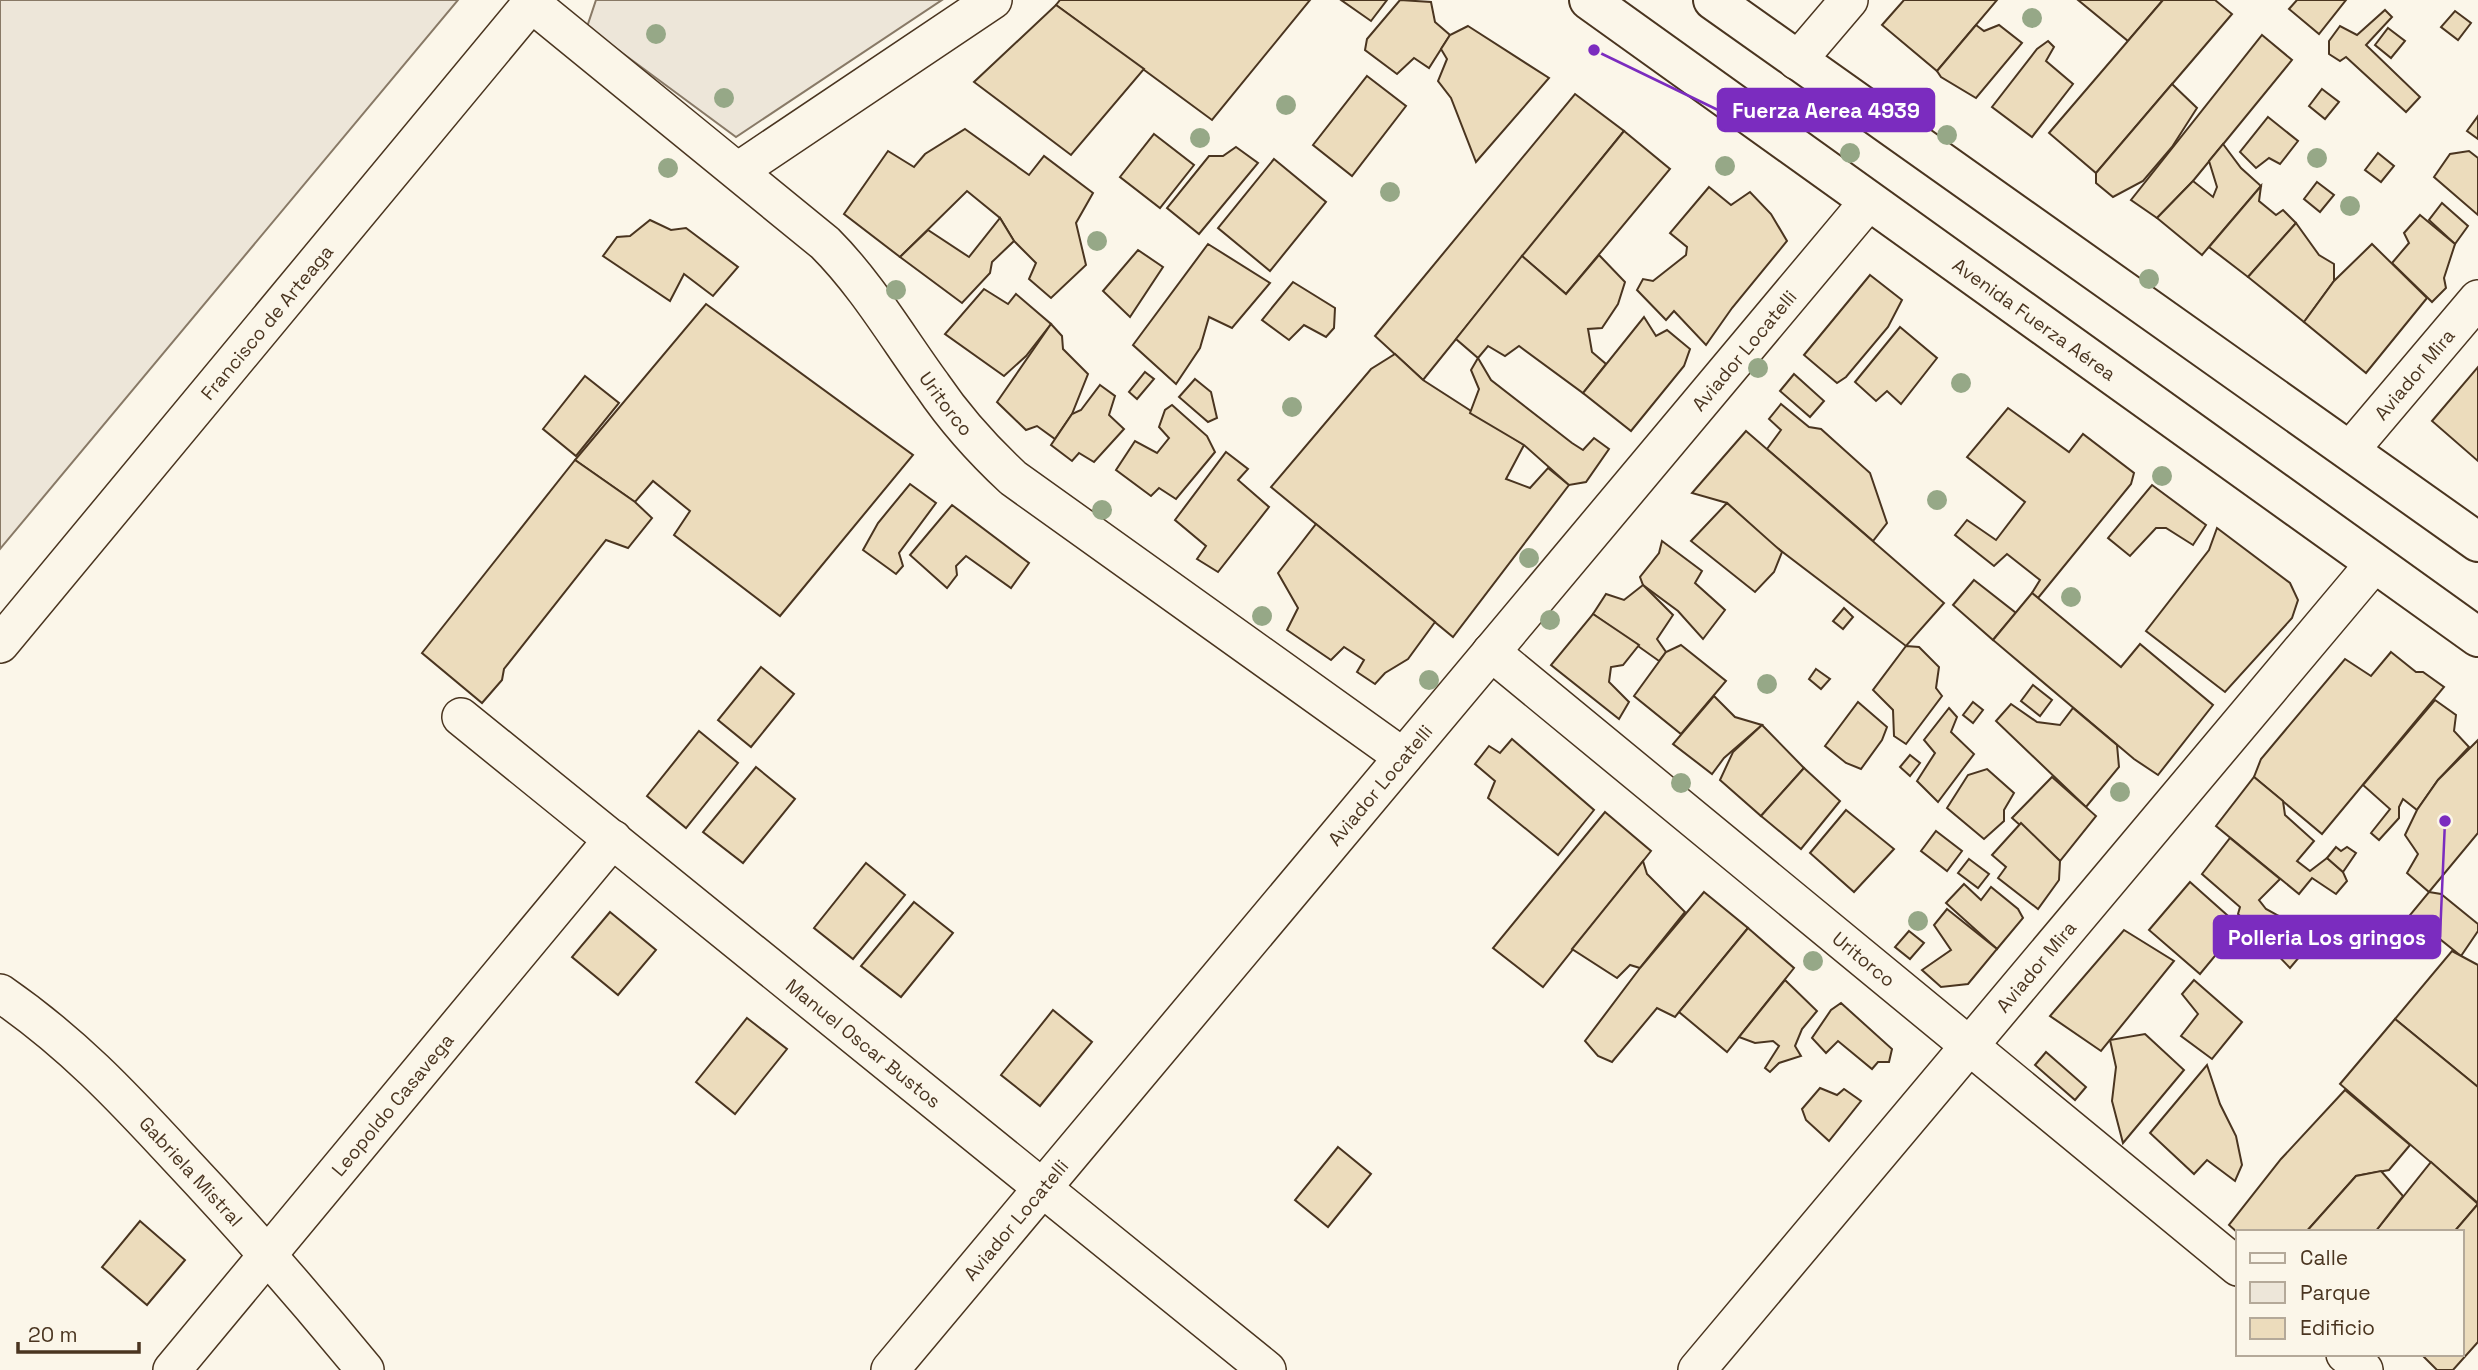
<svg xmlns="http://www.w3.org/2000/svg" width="2478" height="1370" viewBox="0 0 2478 1370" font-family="'Space Grotesk',sans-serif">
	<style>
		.green { fill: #ede6d9; stroke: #887966; stroke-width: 2 }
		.building { fill: #ecdcbc; stroke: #4a3520; stroke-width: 2 }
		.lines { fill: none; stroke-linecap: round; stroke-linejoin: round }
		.street-casing { stroke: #4a3520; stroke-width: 40 }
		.primary-casing { stroke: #4a3520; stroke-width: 42 }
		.street { stroke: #fbf6e9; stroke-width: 37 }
		.primary { stroke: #fbf6e9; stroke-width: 38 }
		.tree { fill: #96a887 }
		.labels { text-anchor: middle; stroke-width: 5; stroke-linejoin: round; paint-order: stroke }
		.street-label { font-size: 19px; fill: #4a3520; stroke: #fbf6e9 }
		.leader { fill: none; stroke: #7b2cbf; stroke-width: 2.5 }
		.callout-dot { fill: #7b2cbf; stroke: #fbf6e9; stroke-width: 2.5 }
		.callout { fill: #7b2cbf; stroke: #7b2cbf; stroke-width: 2.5 }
		.callout-label { font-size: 21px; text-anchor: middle; font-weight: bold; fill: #fff }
	</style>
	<rect width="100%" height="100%" fill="#fbf6e9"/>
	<g class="green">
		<path d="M0,0H458L0,549Z"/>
		<path d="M596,0H942L736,137L587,27Z"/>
	</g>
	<g class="building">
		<path d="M1060,0H1310L1212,120L1056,5Z"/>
		<path d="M1341,0H1387L1371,21Z"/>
		<path d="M1400,0L1431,2L1435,22L1450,35L1429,68L1414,58L1397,74L1365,50L1367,39Z"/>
		<path d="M1904,0H1997L1937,71L1882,25Z"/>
		<path d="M2078,0H2163L2128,41Z"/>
		<path d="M2163,0H2215L2232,14L2096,173L2049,133Z"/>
		<path d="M2297,0H2346L2319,34L2289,9Z"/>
		<path d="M1056,5L1144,69L1071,155L974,82Z"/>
		<path d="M2385,10L2392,17L2366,45L2420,97L2406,112L2346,57L2340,61L2329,54V41L2340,26L2357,35Z"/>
		<path d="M2455,11L2471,23L2458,40L2441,27Z"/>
		<path d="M1976,25L1984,31L1999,25L2022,43L1976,98L1941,77L1937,71Z"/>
		<path d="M1468,26L1549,78L1476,162L1451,98L1438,81L1447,59L1441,49L1450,35Z"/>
		<path d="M2388,28L2405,41L2391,58L2375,45Z"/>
		<path d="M2262,35L2292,60L2193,181L2157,218L2131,200Z"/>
		<path d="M2048,41L2054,47L2046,61L2073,84L2032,137L1992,107L2037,49Z"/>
		<path d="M1367,76L1406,106L1352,176L1313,145Z"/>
		<path d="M2172,84L2197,108L2172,147L2143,181L2113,197L2096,183V173Z"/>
		<path d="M2322,89L2339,102L2325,119L2309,106Z"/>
		<path d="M1575,94L1624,131L1423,380L1375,336Z"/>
		<path d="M2478,116V139L2467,131Z"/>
		<path d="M2268,117L2298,141L2280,164L2269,158L2256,168L2240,152Z"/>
		<path d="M965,129L1029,175L1044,156L1093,193L1076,223L1086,265L1051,298L1029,279L1036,263L1014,241L1000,218L967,191L900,257L844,214L888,151L914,167L925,154Z"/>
		<path d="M1624,131L1670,169L1566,294L1522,256Z"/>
		<path d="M1154,134L1194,165L1160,208L1120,177Z"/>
		<path d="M2223,144L2241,168L2261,186L2202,255L2157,218L2193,181L2213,197L2217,187L2209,161Z"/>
		<path d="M1236,147L1258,163L1199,234L1167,208L1209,156H1223Z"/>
		<path d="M2469,151L2478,158V215L2434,177L2450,154Z"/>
		<path d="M2378,153L2394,166L2381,182L2365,170Z"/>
		<path d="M1274,159L1326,202L1270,271L1218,228Z"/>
		<path d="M2317,182L2334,195L2320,212L2304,199Z"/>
		<path d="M2261,186L2259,201L2276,215L2283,210L2296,223L2248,277L2209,247Z"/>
		<path d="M1709,187L1731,205L1750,192L1771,214L1787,241L1732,308L1706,345L1674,311L1666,320L1637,290L1643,279L1653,281L1686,255L1687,247L1670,233Z"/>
		<path d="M2442,203L2468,226L2455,244L2429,220Z"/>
		<path d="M2420,215L2455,244L2444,278L2446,288L2432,302L2392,263L2409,243L2404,233Z"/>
		<path d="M1000,218L1014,241L992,262L990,273L962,303L900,257L928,230L969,257Z"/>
		<path d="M650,220L671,230L686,228L738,267L713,296L684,274L670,301L603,256L617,237L630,236Z"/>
		<path d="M2296,223L2319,255L2334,264V281L2304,322L2248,277Z"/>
		<path d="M1208,244L1270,283L1232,328L1209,317L1200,348L1176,384L1133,345Z"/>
		<path d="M2372,244L2427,298L2366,373L2304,322L2334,281Z"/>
		<path d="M1138,250L1163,267L1130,317L1103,291Z"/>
		<path d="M1599,255L1625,282L1618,304L1602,328L1588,329L1592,352L1606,364L1583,393L1519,346L1505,356L1488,346L1478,358L1456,339L1522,256L1566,294Z"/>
		<path d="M1870,275L1902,300L1888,327L1846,377L1837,383L1804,355Z"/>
		<path d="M1293,282L1335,308L1334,328L1326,337L1304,325L1289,340L1262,320Z"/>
		<path d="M984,289L1008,304L1016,294L1051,324L1026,356L1004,376L945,334Z"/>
		<path d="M706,304L913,455L780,616L674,535L690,511L653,481L635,502L575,460Z"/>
		<path d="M1644,317L1656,336L1667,330L1690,349L1684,366L1631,431L1583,393Z"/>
		<path d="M1051,324L1062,336L1063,349L1088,374L1072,414L1055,439L1037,426L1026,430L997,402Z"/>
		<path d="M1900,327L1937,358L1901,404L1887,391L1876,401L1855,382Z"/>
		<path d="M1395,354L1423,380L1524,445L1506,479L1530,488L1548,468L1569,485L1453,637L1271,487L1371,369Z"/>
		<path d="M1478,358L1491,380L1572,443L1583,450L1594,438L1609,449L1586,482L1569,485L1524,445L1470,413L1479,389L1471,370Z"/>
		<path d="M2478,367V461L2432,421Z"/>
		<path d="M1145,372L1154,379L1137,399L1129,392Z"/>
		<path d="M1794,374L1824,401L1810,417L1780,391Z"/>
		<path d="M585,376L619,403L576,456L543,429Z"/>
		<path d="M1195,379L1211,392L1217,418L1208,422L1179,397Z"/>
		<path d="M1100,385L1115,396L1109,415L1124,429L1094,462L1079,453L1072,461L1051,445L1072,414L1081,410Z"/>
		<path d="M1781,404L1809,427L1821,429L1870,473L1887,523L1873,541L1767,449L1781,430L1769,419Z"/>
		<path d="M1172,405L1207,436L1215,452L1176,499L1159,488L1151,496L1116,470L1135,441L1157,453L1169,438L1159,427L1165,410Z"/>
		<path d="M2008,408L2069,452L2083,434L2134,473L2131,484L2038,598L2032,593L2040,580L2007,554L1994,566L1955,535L1967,520L1996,540L2025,502L1967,457Z"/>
		<path d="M1746,431L1944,603L1906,646L1768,541L1727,503L1692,493Z"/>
		<path d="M1226,452L1248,469L1238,480L1269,507L1218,572L1197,559L1206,546L1175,520Z"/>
		<path d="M575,460L635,502L652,518L628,548L606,540L504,669L502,680L482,703L422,653Z"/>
		<path d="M910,484L936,503L899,553L903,566L896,574L863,550L878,523Z"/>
		<path d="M2152,485L2206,525L2193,545L2166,528H2156L2130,556L2108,538Z"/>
		<path d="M1727,503L1782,552L1774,572L1755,592L1691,541Z"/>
		<path d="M952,505L1029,563L1011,588L966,556L956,566L957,575L947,588L910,555Z"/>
		<path d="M1316,524L1435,622L1408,659L1385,673L1375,684L1357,672L1364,660L1344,647L1331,660L1287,630L1298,608L1278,573Z"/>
		<path d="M2217,528L2290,583L2298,600L2292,618L2225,692L2146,631L2209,550Z"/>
		<path d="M1662,541L1702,571L1695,583L1725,610L1703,639L1678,611L1643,585L1640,577L1659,553Z"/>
		<path d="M1974,580L2016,613L1993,640L1953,605Z"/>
		<path d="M1643,585L1673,615L1657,639L1666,652L1659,661L1593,614L1606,594L1624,600Z"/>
		<path d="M2032,593L2121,667L2140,644L2213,705L2158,775L2134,759L1993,640Z"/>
		<path d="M1844,608L1853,617L1843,629L1833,621Z"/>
		<path d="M1593,614L1639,645L1623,665L1611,667L1609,682L1629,702L1619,719L1551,665Z"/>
		<path d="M1681,645L1726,681L1681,734L1634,696L1666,652Z"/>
		<path d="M1906,646L1919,647L1939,667L1936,688L1942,696L1906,744L1894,736L1893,710L1873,690Z"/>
		<path d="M2391,652L2416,672H2423L2444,687L2322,834L2254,777L2261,759L2345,659L2371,676Z"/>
		<path d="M761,667L794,694L751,747L718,720Z"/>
		<path d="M1816,669L1830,679L1821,689L1809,679Z"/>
		<path d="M2033,685L2052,700L2040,716L2021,701Z"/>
		<path d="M1714,696L1735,717L1762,725L1724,758L1712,774L1673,744Z"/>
		<path d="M2435,700L2456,715L2454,731L2469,747L2438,780L2417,810L2403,799L2399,807V818L2379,840L2371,833L2390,809L2363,785Z"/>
		<path d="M1858,702L1887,727L1882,740L1861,769L1846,763L1825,746Z"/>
		<path d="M1973,702L1983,710L1973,723L1963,715Z"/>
		<path d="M2011,704L2037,722L2060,725L2073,708L2117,745L2119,767L2086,807L1996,721Z"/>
		<path d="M1949,708L1957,717L1951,732L1974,754L1938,802L1917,781L1935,753L1924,740Z"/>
		<path d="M1762,725L1804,768L1761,816L1720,780L1733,752Z"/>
		<path d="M699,731L738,763L686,828L647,796Z"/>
		<path d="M1512,739L1594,810L1558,855L1488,798L1495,781L1475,764L1489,746L1500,753Z"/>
		<path d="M2478,740V833L2429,892L2407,873L2418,854L2405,835L2417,810L2438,780Z"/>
		<path d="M1910,755L1920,763L1910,776L1900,767Z"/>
		<path d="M756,767L795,799L743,863L703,832Z"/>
		<path d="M1804,768L1840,801L1801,849L1761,816Z"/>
		<path d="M1987,769L2014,793L2004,810V821L1984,839L1947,808L1968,775Z"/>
		<path d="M2052,777L2096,816L2060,861L2012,818Z"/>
		<path d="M2254,777L2283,801L2285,815L2314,841L2297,861L2310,871L2327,858L2343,872L2347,881L2336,894L2312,878L2299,894L2216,826Z"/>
		<path d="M1846,810L1894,849L1854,892L1810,853Z"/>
		<path d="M1605,812L1651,851L1543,987L1493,948Z"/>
		<path d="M2021,823L2060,861L2059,880L2038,909L1998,878L2006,867L1992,855Z"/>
		<path d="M1936,831L1962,851L1947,871L1921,851Z"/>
		<path d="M2230,838L2280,879L2259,900L2266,909L2279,916L2311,943L2290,968L2238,914L2240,907L2202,874Z"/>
		<path d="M2336,847L2341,851L2347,847L2356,853L2343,872L2327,858Z"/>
		<path d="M1969,859L1989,874L1978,888L1958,873Z"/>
		<path d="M1643,861L1647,874L1685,912L1640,968L1630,965L1617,978L1572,949Z"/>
		<path d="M866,863L905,895L853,959L814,928Z"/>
		<path d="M2190,882L2236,923L2224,945L2200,974L2149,930Z"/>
		<path d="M1964,884L1981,900L1991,887L2018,909L2023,918L1997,949L1946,903Z"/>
		<path d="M1704,892L1748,928L1675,1017L1657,1008L1612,1062L1598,1056L1585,1041L1640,968Z"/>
		<path d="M2429,892L2441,894L2478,924V931L2461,956L2410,915Z"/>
		<path d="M914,902L953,933L901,997L861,966Z"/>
		<path d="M1947,909L1997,949L1968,984L1941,987L1922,970L1951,950L1934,925Z"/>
		<path d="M610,912L656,950L618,995L572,957Z"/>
		<path d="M1748,928L1794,968L1727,1052L1679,1012Z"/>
		<path d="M2124,930L2174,961L2101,1051L2050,1016Z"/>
		<path d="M1909,931L1924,943L1910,959L1895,947Z"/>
		<path d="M2452,951L2478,965V1087L2395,1019Z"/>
		<path d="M1785,980L1817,1011L1802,1029L1795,1046L1801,1056L1779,1063L1770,1072L1765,1068L1779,1046L1773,1041L1755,1043L1739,1037Z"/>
		<path d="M2194,980L2242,1022L2212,1059L2181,1036L2198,1014L2182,994Z"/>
		<path d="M1841,1003L1892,1049L1889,1062H1878L1872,1069L1838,1041L1826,1053L1812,1038L1831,1010Z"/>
		<path d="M1053,1010L1092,1042L1040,1106L1001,1075Z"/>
		<path d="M747,1018L787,1049L735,1114L696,1082Z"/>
		<path d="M2395,1019L2478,1087V1203L2340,1084Z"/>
		<path d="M2145,1034L2184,1070L2123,1143L2112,1101L2116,1067L2110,1040Z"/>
		<path d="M2046,1052L2086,1087L2075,1100L2035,1065Z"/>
		<path d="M2207,1065L2220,1104L2236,1136L2242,1165L2235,1181L2207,1160L2194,1174L2150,1133Z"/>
		<path d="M1820,1088L1837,1095L1844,1089L1861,1101L1829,1141L1806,1120L1802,1109Z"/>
		<path d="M2345,1090L2410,1145L2389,1170L2356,1176L2306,1232L2238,1233L2229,1225L2281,1159Z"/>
		<path d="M1338,1147L1371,1174L1328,1227L1295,1200Z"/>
		<path d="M2431,1162L2478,1204L2454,1232H2375Z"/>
		<path d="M2381,1171L2403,1196L2375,1232H2306L2356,1176Z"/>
		<path d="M2478,1204V1342L2453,1370H2437L2421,1354H2462V1232H2454Z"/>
		<path d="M140,1221L185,1260L147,1305L102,1267Z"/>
	</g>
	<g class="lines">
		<defs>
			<g id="street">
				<path id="s1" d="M531,3L825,243C867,285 897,337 932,385C955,419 983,450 1013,478L1403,757"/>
				<path d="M1797,61L1849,0"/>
				<path d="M738,171L993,0"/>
				<path id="s2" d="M2351,449L2478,299"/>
				<path id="s3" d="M0,644L534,0"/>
				<path id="s4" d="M1491,652L2238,1267"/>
				<path id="s5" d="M461,717L1267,1370"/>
				<path id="s6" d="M0,993C71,1042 121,1095 179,1158C244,1227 305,1297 365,1370"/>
				<path d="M2345,1354L2364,1370"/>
				<path id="s7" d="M172,1370L613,839"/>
				<path id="s8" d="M890,1370L1869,201"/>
				<path id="s9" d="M1697,1370L2374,564"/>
			</g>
			<g id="primary">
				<path id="s10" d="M1589,0L2478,637"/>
				<path d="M1713,0L2478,542"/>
			</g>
		</defs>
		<use href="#street" class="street-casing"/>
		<use href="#primary" class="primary-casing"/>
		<use href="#street" class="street"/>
		<use href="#primary" class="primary"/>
	</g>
	<g class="tree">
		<circle cx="2032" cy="18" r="10"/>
		<circle cx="656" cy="34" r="10"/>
		<circle cx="724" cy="98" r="10"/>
		<circle cx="1286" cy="105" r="10"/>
		<circle cx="1947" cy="135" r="10"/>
		<circle cx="1200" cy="138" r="10"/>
		<circle cx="1850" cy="153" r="10"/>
		<circle cx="2317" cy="158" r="10"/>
		<circle cx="1725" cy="166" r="10"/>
		<circle cx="668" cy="168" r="10"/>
		<circle cx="1390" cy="192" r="10"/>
		<circle cx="2350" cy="206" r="10"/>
		<circle cx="1097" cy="241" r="10"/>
		<circle cx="2149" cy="279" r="10"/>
		<circle cx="896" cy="290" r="10"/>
		<circle cx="1758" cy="368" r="10"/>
		<circle cx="1961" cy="383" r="10"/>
		<circle cx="1292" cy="407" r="10"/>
		<circle cx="2162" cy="476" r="10"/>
		<circle cx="1937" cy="500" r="10"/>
		<circle cx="1102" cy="510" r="10"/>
		<circle cx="1529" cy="558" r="10"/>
		<circle cx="2071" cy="597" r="10"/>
		<circle cx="1262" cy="616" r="10"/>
		<circle cx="1550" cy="620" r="10"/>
		<circle cx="1429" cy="680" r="10"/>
		<circle cx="1767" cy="684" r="10"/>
		<circle cx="1681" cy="783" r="10"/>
		<circle cx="2120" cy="792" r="10"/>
		<circle cx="1918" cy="921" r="10"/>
		<circle cx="1813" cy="961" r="10"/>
	</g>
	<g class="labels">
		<g class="street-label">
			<text dy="7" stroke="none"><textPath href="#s10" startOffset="548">Avenida Fuerza Aérea</textPath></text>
			<text dy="7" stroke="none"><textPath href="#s3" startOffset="418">Francisco de Arteaga</textPath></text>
			<text dy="7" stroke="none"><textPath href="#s8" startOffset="1330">Aviador Locatelli</textPath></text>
			<text dy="7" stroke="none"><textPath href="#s2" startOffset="98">Aviador Mira</textPath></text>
			<text dy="7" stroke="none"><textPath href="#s1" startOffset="581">Uritorco</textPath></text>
			<text dy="7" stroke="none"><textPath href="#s8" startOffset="763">Aviador Locatelli</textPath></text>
			<text dy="7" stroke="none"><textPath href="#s4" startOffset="483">Uritorco</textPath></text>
			<text dy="7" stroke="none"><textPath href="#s9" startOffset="527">Aviador Mira</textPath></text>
			<text dy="7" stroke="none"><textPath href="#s5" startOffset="518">Manuel Oscar Bustos</textPath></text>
			<text dy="7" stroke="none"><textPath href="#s7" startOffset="345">Leopoldo Casavega</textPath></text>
			<text dy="7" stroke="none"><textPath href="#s6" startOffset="262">Gabriela Mistral</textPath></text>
			<text dy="7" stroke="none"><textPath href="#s8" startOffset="196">Aviador Locatelli</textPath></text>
		</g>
	</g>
	<path class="leader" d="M1594 50L1718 110M2445 821L2440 937"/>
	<g class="callout-dot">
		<circle cx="1594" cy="50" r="7"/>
		<circle cx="2445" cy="821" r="7"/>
	</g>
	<g class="callout">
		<rect x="1718" y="89" width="216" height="42" rx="7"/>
		<rect x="2214" y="916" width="226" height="42" rx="7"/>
	</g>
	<g class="callout-label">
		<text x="1826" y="118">Fuerza Aerea 4939</text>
		<text x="2327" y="945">Polleria Los gringos</text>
	</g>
	<rect x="2236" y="1230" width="228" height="126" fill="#fbf6e9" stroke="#b4a999" stroke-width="2"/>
	<rect x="2250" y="1253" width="35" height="10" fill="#fbf6e9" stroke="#b4a999" stroke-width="2"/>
	<text x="2300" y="1265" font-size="21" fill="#4a3520">Calle</text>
	<rect x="2250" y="1282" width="35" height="21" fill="#ede6d9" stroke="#b4a999" stroke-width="2"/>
	<text x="2300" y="1300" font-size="21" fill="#4a3520">Parque</text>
	<rect x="2250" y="1318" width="35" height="21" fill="#ecdcbc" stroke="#b4a999" stroke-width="2"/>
	<text x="2300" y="1335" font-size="21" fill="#4a3520">Edificio</text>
	<path d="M18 1342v10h121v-10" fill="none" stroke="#4a3520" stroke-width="3.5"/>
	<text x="28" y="1342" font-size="21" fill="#4a3520" stroke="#fbf6e9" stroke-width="5" paint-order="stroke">20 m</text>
</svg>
